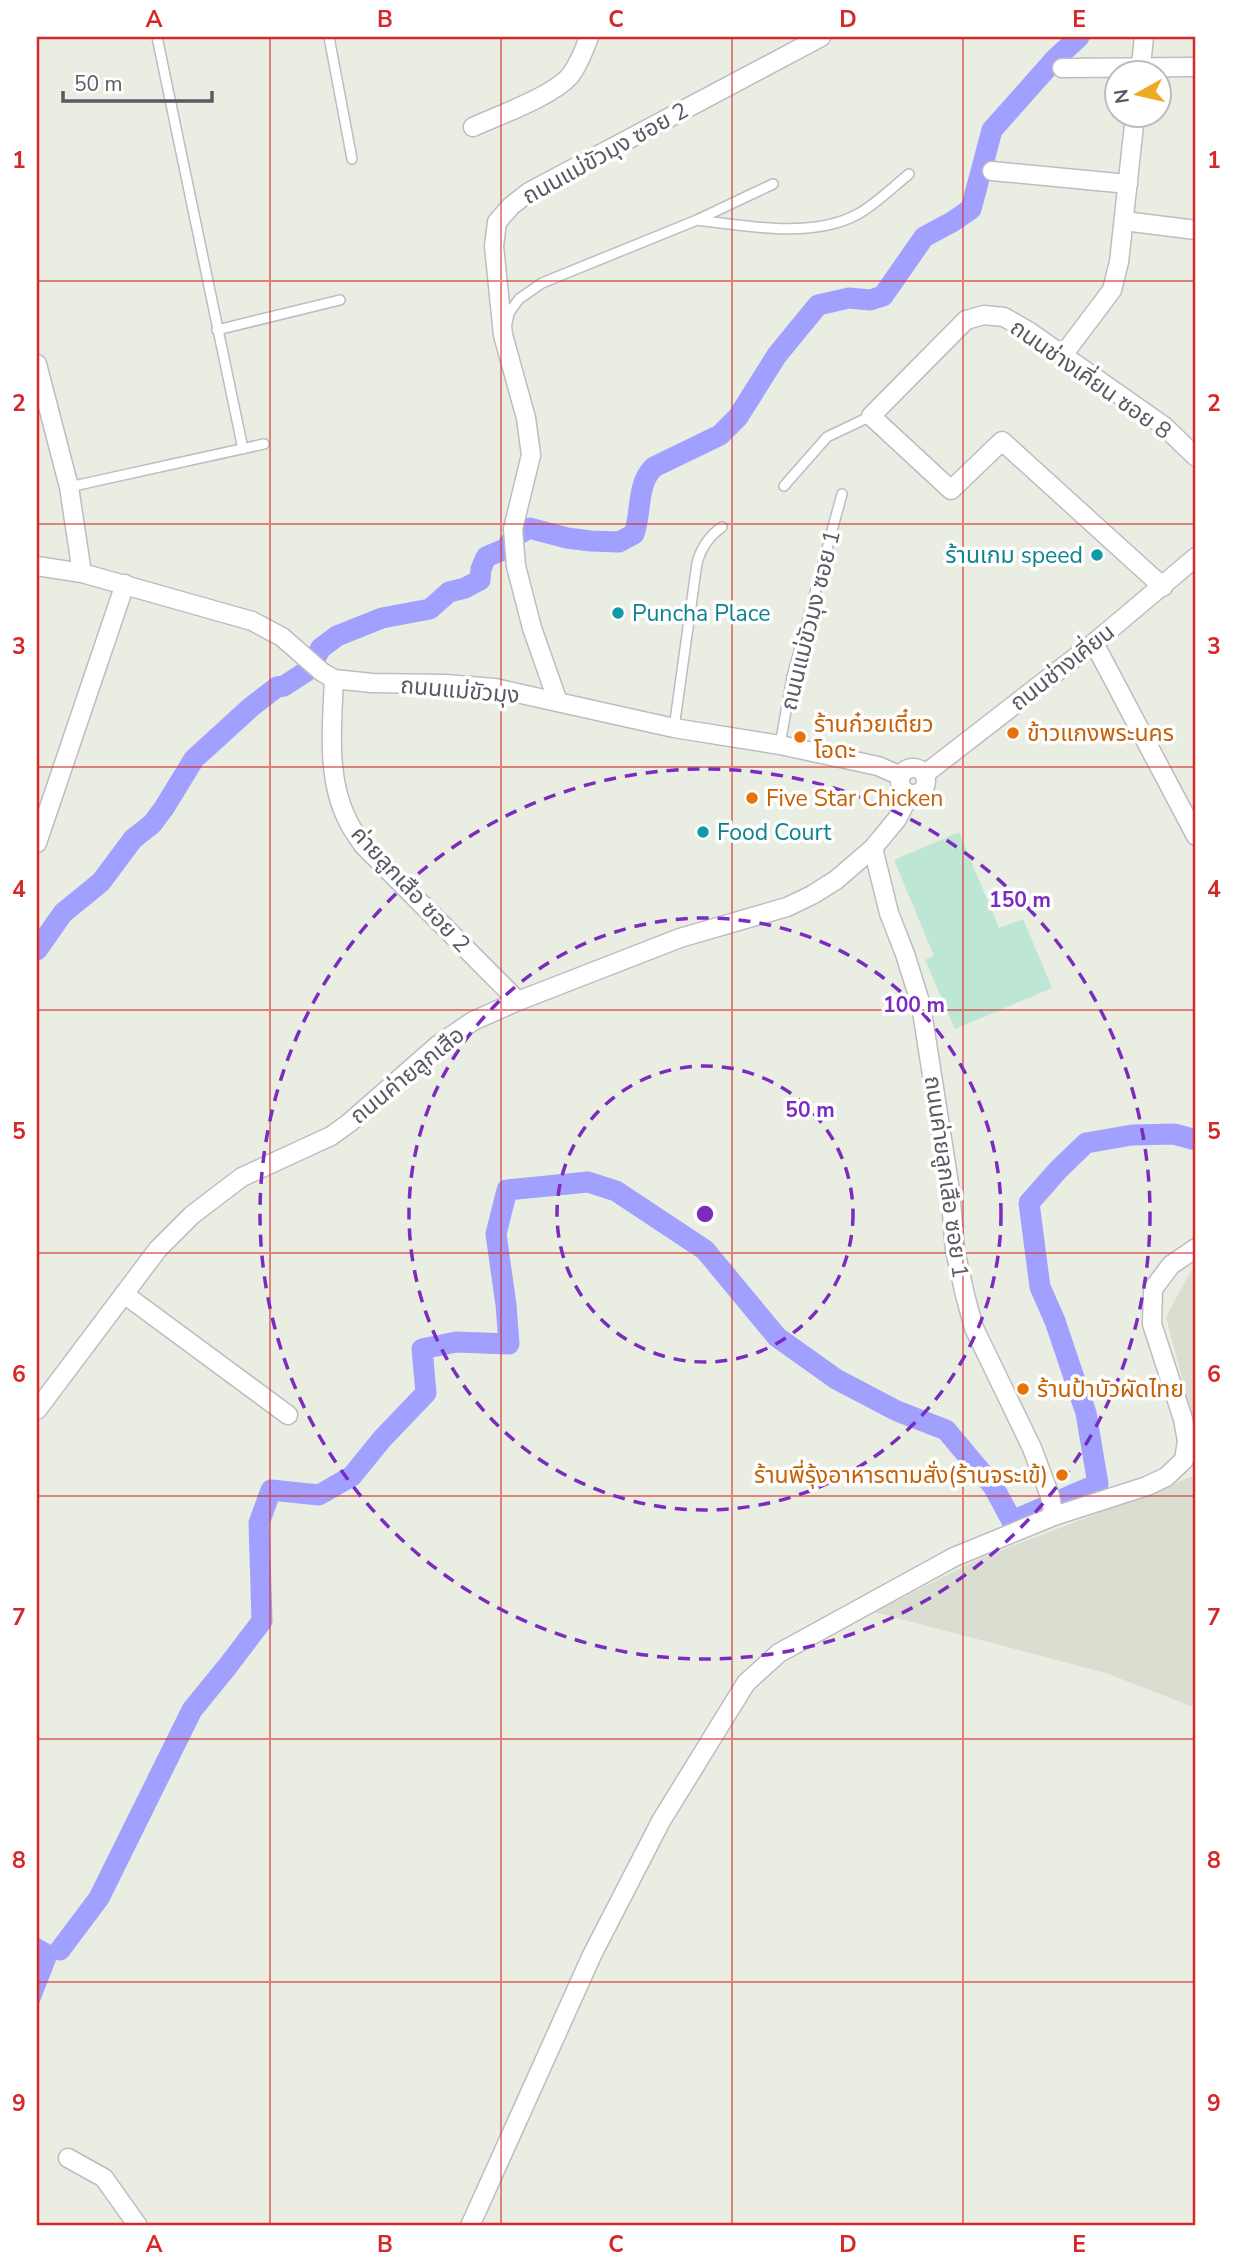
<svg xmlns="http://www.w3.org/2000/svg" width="1233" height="2263" viewBox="0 0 1233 2263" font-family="'Nunito Sans','Noto Sans Thai',sans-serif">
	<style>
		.education { fill: #d9ded0 }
		.green { fill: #bde6d5 }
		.water { fill: #a1a0ff }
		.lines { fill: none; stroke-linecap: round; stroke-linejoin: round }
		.canal { stroke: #a1a0ff; stroke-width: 21 }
		.lane-casing { stroke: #bdbcc4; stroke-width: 12 }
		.street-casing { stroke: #bdbcc4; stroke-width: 21 }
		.lane { stroke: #fff; stroke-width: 9 }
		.street { stroke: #fff; stroke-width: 18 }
		.grid { fill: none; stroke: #d62828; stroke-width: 2; stroke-opacity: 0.55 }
		.ring { fill: none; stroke: #7b2cbf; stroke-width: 3.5; stroke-dasharray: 12 9 }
		.culture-dot { fill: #0f9aa8; stroke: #fff; stroke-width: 2.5 }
		.food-dot { fill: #e8710a; stroke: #fff; stroke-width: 2.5 }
		.labels { text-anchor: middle; stroke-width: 7; stroke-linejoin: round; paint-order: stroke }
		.street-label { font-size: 23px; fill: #5b5a63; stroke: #fff }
		.culture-label { font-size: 23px; fill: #0d838f; stroke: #fff; text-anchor: start }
		.food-label { font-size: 23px; fill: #c56008; stroke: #fff; text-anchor: start }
		.centre { fill: #7b2cbf; stroke: #fff; stroke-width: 3.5 }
		.ring-label { font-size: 21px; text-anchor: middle; font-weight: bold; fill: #7b2cbf; stroke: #fff; stroke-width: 7; stroke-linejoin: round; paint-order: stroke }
		.neatline { fill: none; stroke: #d62828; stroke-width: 2.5 }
		.grid-label { font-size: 23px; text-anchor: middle; font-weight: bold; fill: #d62828 }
	</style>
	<rect width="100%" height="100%" fill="#e9ede2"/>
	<g class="education">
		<path d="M1194,1265H1196V1467L1190,1409L1166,1317Z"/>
		<path d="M1196,1475V1708L1106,1673L874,1612L977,1560Z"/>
	</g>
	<path class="green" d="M959,832L999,928L1023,919L1052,988L955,1029L925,960L934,956L894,860Z"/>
	<path class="water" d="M37,1937L60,1950L37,2009Z"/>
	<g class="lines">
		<g class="canal">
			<path d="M315,658L321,648L337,636L382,618L430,609L449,592L465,588L480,580L481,569L486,557L505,549L514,537L529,528L567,538L591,541L619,542L634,534C642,512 636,484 654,467L720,435L738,417L777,355L818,305L849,298L870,300L883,296L924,237L952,222L971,209L992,130L1055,59L1079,37"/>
			<path d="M37,950L63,913L101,882L133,839L152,824L164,808L194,759L251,707L277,687L284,686L307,671"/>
			<path d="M60,1950L99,1898L192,1710L227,1667L262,1621L259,1523L271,1490L319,1495L352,1476L382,1439L426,1393L422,1349L456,1342L509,1344L506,1305L496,1234L507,1190L588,1182L616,1191L705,1250L777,1337L836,1379L897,1411L946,1430L993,1486L1012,1521L1098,1484L1086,1413L1055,1321L1040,1287L1029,1203L1058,1170L1086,1143L1132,1135L1174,1134L1196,1140"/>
		</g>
		<defs>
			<g id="lane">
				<path d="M157,37L243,449"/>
				<path d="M329,37L352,159"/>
				<path d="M697,220C746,226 813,239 858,214C876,204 893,187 909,174"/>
				<path d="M507,323L509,313L519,299L542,283L697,220L773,184"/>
				<path d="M217,330L340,300"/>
				<path d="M784,486L827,437L871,416"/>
				<path d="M69,487L264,444"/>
				<path d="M674,728L697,563C701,548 709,536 722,527"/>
				<path d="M780,745L792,677L842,494"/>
			</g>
			<g id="street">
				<path d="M1062,68L1196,67"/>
				<path d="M1140,74L1144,37"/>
				<path d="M473,127C499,115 551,97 570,76C579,64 584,51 589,37"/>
				<path d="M992,171L1128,184"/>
				<path d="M1124,221L1196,230"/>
				<path d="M1063,355L1112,290L1119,262L1135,116"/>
				<path d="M37,364L69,487L82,573"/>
				<path d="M37,566L82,573L252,621L282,637L322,672L334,679L372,683L445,684L495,688L674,728L780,745L878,766L901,776"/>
				<path d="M1163,587L1002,441L951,490L871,416L966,320L984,315L1004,317L1030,332L1164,426L1196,457"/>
				<path d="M1094,643L1196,836"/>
				<path d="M334,679C332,725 326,779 348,821C352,830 358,837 363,845L518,1001"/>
				<path d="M558,702L532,628L516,566L513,529L531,455L526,418L503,335L494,246L497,222L511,206L529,192L821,37"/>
				<circle cx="913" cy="781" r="13"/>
				<path d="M925,774L1094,643L1196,557"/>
				<path d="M37,843L125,584"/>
				<path d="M873,848L889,913L905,954L921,1005L950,1190L955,1250L965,1295L974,1328L1032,1448L1050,1496L1054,1516"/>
				<path d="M124,1294L288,1415"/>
				<path d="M37,1410L158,1249L192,1215L242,1177L331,1136L349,1123L438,1045L473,1021L518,1001L680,938L787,907L812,895L836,880L873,848L897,819L910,794"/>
				<path d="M68,2158L104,2178L138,2226"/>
				<path d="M470,2226L592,1955L661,1821L746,1683L779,1653L954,1557L1054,1516L1147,1486L1166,1477L1184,1460L1187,1441L1183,1419L1152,1324L1153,1289L1171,1265L1196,1248"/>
			</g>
		</defs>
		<use href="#lane" class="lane-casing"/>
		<use href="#street" class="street-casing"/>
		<use href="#lane" class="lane"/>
		<use href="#street" class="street"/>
	</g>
	<path class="grid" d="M270,37V2226M501,37V2226M732,37V2226M963,37V2226M37,281H1196M37,524H1196M37,767H1196M37,1010H1196M37,1253H1196M37,1496H1196M37,1739H1196M37,1982H1196"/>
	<g class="ring">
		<circle cx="705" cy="1214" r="148"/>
		<circle cx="705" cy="1214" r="296"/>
		<circle cx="705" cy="1214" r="445"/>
	</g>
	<g class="culture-dot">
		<circle cx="1097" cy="555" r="7"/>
		<circle cx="618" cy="613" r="7"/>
		<circle cx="703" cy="832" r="7"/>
	</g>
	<g class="food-dot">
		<circle cx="1013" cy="733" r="7"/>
		<circle cx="800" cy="737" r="7"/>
		<circle cx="752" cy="798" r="7"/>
		<circle cx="1023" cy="1389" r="7"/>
		<circle cx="1062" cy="1475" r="7"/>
	</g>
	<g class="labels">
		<g class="street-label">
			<text transform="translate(605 153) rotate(-29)" y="8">ถนนแม่ขัวมุง ซอย 2</text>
			<text transform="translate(1091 379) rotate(35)" y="8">ถนนช่างเคี่ยน ซอย 8</text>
			<text transform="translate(810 620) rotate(-76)" y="8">ถนนแม่ขัวมุง ซอย 1</text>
			<text transform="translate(1062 667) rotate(-38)" y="8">ถนนช่างเคี่ยน</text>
			<text transform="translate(460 690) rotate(5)" y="8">ถนนแม่ขัวมุง</text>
			<text transform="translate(411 889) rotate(47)" y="8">ค่ายลูกเสือ ซอย 2</text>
			<text transform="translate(407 1075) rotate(-39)" y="8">ถนนค่ายลูกเสือ</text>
			<text transform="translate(947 1177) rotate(82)" y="8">ถนนค่ายลูกเสือ ซอย 1</text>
		</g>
		<g class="culture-label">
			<text x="1083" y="563" text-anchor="end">ร้านเกม speed</text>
			<text x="632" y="621">Puncha Place</text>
			<text x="717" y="840">Food Court</text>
		</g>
		<g class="food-label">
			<text x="814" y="732">ร้านก๋วยเตี๋ยว<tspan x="814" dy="26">โอดะ</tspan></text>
			<text x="1027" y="741">ข้าวแกงพระนคร</text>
			<text x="766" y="806">Five Star Chicken</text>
			<text x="1037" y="1397">ร้านป้าบัวผัดไทย</text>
			<text x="1048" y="1483" text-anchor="end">ร้านพี่รุ้งอาหารตามสั่ง(ร้านจระเข้)</text>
		</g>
	</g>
	<circle cx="705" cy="1214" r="10" class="centre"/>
	<g class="ring-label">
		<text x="1020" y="907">150 m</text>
		<text x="914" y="1012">100 m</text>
		<text x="810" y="1117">50 m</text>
	</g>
	<rect width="1233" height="2263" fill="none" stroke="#ffffff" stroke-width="77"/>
	<g transform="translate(1138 94) rotate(262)"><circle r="33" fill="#ffffff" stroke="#bdbdc1" stroke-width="2"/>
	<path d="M0-5L12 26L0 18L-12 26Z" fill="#eea927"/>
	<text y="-10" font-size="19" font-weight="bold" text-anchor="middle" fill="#5b5a63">N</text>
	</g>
	<path d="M63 91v10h149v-10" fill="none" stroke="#5b5a63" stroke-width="3.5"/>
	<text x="74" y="91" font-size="21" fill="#5b5a63" stroke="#ffffff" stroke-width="5" paint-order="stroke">50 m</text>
	<rect x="38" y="38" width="1156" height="2186" class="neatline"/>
	<g class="grid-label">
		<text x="154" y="27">A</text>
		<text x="385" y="27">B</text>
		<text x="616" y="27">C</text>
		<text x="848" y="27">D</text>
		<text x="1079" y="27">E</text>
		<text x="19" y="168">1</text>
		<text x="1214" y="168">1</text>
		<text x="19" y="411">2</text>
		<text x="1214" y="411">2</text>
		<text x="19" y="654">3</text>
		<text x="1214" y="654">3</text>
		<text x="19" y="897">4</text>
		<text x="1214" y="897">4</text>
		<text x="19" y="1139">5</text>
		<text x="1214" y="1139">5</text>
		<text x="19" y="1382">6</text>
		<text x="1214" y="1382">6</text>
		<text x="19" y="1625">7</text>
		<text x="1214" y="1625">7</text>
		<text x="19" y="1868">8</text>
		<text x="1214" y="1868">8</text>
		<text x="19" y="2111">9</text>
		<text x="1214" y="2111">9</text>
		<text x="154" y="2252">A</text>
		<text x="385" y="2252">B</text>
		<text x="616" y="2252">C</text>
		<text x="848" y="2252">D</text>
		<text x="1079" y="2252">E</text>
	</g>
</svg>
